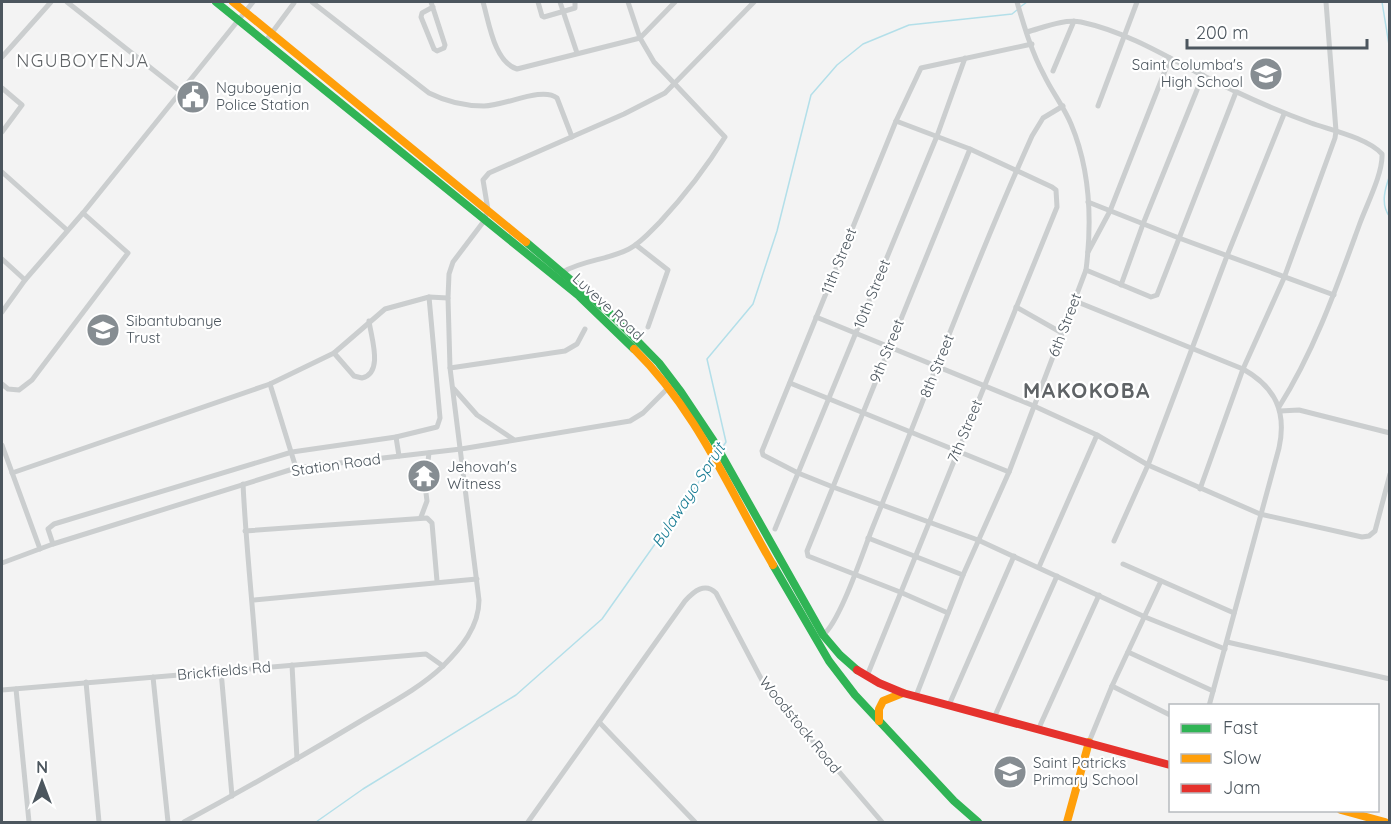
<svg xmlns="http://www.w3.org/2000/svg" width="1391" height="824" viewBox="0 0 1391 824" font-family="Quicksand,sans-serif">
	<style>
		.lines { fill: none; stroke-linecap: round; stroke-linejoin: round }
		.stream { stroke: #b3dfe9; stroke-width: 1.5 }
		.street { stroke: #cbcecf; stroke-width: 5 }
		.fast { stroke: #30b455; stroke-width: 8 }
		.slow { stroke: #ff9f0a; stroke-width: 8 }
		.jam { stroke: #e5322d; stroke-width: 8 }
		.labels { text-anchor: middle; stroke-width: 4.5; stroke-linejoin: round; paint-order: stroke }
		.poi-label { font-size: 15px; fill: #4c565e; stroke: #fff; text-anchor: start }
		.street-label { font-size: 15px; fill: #4c565e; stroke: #fff }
		.water-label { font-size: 16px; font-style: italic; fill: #1a7d94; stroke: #fff }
		.quarter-label { font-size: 18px; letter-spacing: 1.5px; fill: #5f6366; stroke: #fff }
		.district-label { font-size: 21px; font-weight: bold; letter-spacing: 1.5px; fill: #5f6366; stroke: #fff }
	</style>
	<rect width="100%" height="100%" fill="#f3f3f3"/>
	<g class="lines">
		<g class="stream">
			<path d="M1382,2L1390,51"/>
			<path d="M1020,7L1027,2"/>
			<path d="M1390,175C1385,188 1380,205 1390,217"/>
			<path d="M722,448L726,442L707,359L753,304L777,231L811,95L837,65L863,44L909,25L1012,14L1017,10"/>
			<path d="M316,822L363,789L516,695L602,619L713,462"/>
		</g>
		<g class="street">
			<path d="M67,2L180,91"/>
			<path d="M312,2L429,93C445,101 465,106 484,106C505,106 542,86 557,98L572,137"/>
			<path d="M431,2L445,45L444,48L437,51L434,49L421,17L422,13L433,7"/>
			<path d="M483,2C489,22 494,62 517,69L640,38L675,2"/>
			<path d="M538,2L542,16L544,17L575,8V2"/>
			<path d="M560,2L577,53"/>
			<path d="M1027,32C1045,27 1063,19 1081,22C1123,31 1161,53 1198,73C1235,92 1272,109 1311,123C1331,130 1368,138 1382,154C1383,173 1367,204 1360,223C1337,286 1315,350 1279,407"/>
			<path d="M265,42L294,3"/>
			<path d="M1032,44L921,68L896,121L762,451L763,455L798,473L833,487L978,540L1145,617L1225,649"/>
			<path d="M2,57L51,2"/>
			<path d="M1053,71L1074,21"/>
			<path d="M2,88L22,105L2,132"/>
			<path d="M1098,106L1137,2"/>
			<path d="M2,172L67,230"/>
			<path d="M1088,202L1179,238L1334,295"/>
			<path d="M636,245L668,270L648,327"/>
			<path d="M1088,252L1110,211L1170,58"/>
			<path d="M2,259L25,280"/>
			<path d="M1086,270L1151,297L1157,295L1236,92"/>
			<path d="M563,272C583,260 608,260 629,249C641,243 650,232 660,222C685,195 706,168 725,137L654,62L640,38L628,2"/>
			<path d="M1121,285L1143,224L1203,75"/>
			<path d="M1075,301L1243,369C1275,387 1287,411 1279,448L1209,706"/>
			<path d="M1016,307L1062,333"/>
			<path d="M2,312L25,280L83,213L253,2"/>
			<path d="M816,317L1034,406L1097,435L1148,465L1260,514L1362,537L1369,536L1375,531L1390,474"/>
			<path d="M334,353L354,376L362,378C384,373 371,337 369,321"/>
			<path d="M450,368L565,351L577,344L585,329"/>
			<path d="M790,383L1009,472"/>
			<path d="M2,384L8,389L19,390L32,380L128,253L83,213"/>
			<path d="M270,384L296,468"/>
			<path d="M454,389L477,415L513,439"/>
			<path d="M1280,411L1299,410L1390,433"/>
			<path d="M396,437L399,456"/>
			<path d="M2,445L40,549"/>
			<path d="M12,473L270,384L334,353L385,309L429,297L448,298"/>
			<path d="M243,484C246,546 253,607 257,668"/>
			<path d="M1200,489L1243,369L1284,278L1335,138L1336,131L1326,2"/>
			<path d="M421,517L427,501L425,485L429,453"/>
			<path d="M775,529L937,136L965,58"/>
			<path d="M245,531L427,518L432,523L437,581"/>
			<path d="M868,538L963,575"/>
			<path d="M1114,541L1148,465L1227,256L1284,114"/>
			<path d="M53,544L48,529L54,524L292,452L396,437L437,427L440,418L429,297"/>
			<path d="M2,563L53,544L296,468L461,449L630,421L643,413L669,387"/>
			<path d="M1123,564L1234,613"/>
			<path d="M1039,567L1097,435"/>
			<path d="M253,600L477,579"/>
			<path d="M948,613L900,592L808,556L807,551L970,149"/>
			<path d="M823,635C840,622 863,552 872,529C925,398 974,265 1032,136L1043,118L1063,106"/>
			<path d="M1227,642L1390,679"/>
			<path d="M1128,652L1213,691"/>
			<path d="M292,665L297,759"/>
			<path d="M221,671L232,796"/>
			<path d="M867,676L1057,207L1056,190L1052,187L970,149L896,121"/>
			<path d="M153,677L168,822"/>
			<path d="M86,682L99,822"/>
			<path d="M1112,686L1170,715"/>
			<path d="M16,689L29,822"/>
			<path d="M2,690L426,654L443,666"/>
			<path d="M916,696L963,575L1009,472L1086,270C1092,222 1090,169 1071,124C1064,107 1052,92 1044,75C1032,53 1024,26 1017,2"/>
			<path d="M949,705L1014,556"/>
			<path d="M994,718L1057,576"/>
			<path d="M599,722L695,822"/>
			<path d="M1038,730L1099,595"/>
			<path d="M1089,742L1112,686L1161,581"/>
			<path d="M184,822C243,790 301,757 359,722C387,705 419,689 443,666C461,648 479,627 479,600L450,368L448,298L449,274L453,262L484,221L488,210L483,180L489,173L624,114L665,93L754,2"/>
			<path d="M528,822L685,601C694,591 705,582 716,593L764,684L882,822"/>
		</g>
		<g class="fast">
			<path d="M216,2L579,296L634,349"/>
			<path d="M526,242L612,315L659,363L681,392L713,440L823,635L840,655L857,670"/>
			<path d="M773,565L829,661L855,695L954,801L978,822"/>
		</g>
		<g class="slow">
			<path d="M233,2L526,242"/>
			<path d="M634,349C698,412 729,490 773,565"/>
			<path d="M879,721V709L883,701L903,693"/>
			<path d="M1341,810L1385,822"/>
			<path d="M1067,822L1089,742"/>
		</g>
		<path class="jam" d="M857,670L879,683L903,693L1170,765"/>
	</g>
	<defs>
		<symbol id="school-disc" viewBox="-11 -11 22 22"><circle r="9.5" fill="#868d92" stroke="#fff"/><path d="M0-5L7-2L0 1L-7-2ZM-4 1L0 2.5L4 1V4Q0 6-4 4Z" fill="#fff"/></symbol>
		<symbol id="civic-disc" viewBox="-11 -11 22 22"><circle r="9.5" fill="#868d92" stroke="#fff"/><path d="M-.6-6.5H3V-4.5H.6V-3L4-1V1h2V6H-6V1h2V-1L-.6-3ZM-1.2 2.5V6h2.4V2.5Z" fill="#fff"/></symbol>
		<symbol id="temple-disc" viewBox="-11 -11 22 22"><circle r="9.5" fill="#868d92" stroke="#fff"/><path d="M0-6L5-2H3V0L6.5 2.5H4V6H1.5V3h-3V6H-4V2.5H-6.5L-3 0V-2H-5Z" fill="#fff"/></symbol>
	</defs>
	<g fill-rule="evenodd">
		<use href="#school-disc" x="1247" y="55" width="38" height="38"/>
		<use href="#civic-disc" x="174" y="78" width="38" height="38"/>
		<use href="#school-disc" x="84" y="311" width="38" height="38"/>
		<use href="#temple-disc" x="405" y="457" width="38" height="38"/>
		<use href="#school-disc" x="991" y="753" width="38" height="38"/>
	</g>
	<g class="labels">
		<g class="poi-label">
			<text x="1243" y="70" text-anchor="end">Saint Columba's<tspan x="1243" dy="17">High School</tspan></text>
			<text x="216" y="93">Nguboyenja<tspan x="216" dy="17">Police Station</tspan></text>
			<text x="126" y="326">Sibantubanye<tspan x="126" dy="17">Trust</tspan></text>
			<text x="447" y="472">Jehovah's<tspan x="447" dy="17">Witness</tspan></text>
			<text x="1033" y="768">Saint Patricks<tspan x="1033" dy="17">Primary School</tspan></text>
		</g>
		<g class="street-label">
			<text transform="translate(839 261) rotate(-68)" y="5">11th Street</text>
			<text transform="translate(872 294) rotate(-68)" y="5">10th Street</text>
			<text transform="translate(608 307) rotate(43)" y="5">Luveve Road</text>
			<text transform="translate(1065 325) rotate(-69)" y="5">6th Street</text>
			<text transform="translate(887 351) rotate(-68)" y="5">9th Street</text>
			<text transform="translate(937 366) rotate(-68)" y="5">8th Street</text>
			<text transform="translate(965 431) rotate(-67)" y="5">7th Street</text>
			<text transform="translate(336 465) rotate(-8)" y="5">Station Road</text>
			<text transform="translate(224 671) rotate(-5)" y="5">Brickfields Rd</text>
			<text transform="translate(800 725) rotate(51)" y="5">Woodstock Road</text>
		</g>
		<g class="water-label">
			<text transform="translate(688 495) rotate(-57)" y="6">Bulawayo Spruit</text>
		</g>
		<g class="quarter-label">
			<text x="83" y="67">NGUBOYENJA</text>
		</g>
		<g class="district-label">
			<text x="1087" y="398">MAKOKOBA</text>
		</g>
	</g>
	<rect width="1391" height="824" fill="none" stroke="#4c565e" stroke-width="6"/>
	<rect x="1169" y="704" width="210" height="108" fill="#ffffff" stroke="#b7bbbf" stroke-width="1.5"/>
	<rect x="1181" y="724" width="30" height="9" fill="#30b455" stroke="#b7bbbf" stroke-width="1.5"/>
	<text x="1223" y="734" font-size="18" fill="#4c565e">Fast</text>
	<rect x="1181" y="754" width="30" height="9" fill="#ff9f0a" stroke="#b7bbbf" stroke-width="1.5"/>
	<text x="1223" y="764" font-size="18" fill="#4c565e">Slow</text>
	<rect x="1181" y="784" width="30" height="9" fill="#e5322d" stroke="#b7bbbf" stroke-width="1.5"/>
	<text x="1223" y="794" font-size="18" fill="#4c565e">Jam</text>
	<g transform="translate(42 782)" stroke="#ffffff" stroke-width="4.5" paint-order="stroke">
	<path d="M0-4.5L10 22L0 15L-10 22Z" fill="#4c565e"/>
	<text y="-9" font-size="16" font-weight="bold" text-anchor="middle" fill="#4c565e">N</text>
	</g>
	<path d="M1187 39v9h180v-9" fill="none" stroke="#4c565e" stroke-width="3"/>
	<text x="1196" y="39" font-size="18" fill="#4c565e" stroke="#ffffff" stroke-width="4.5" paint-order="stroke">200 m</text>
</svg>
